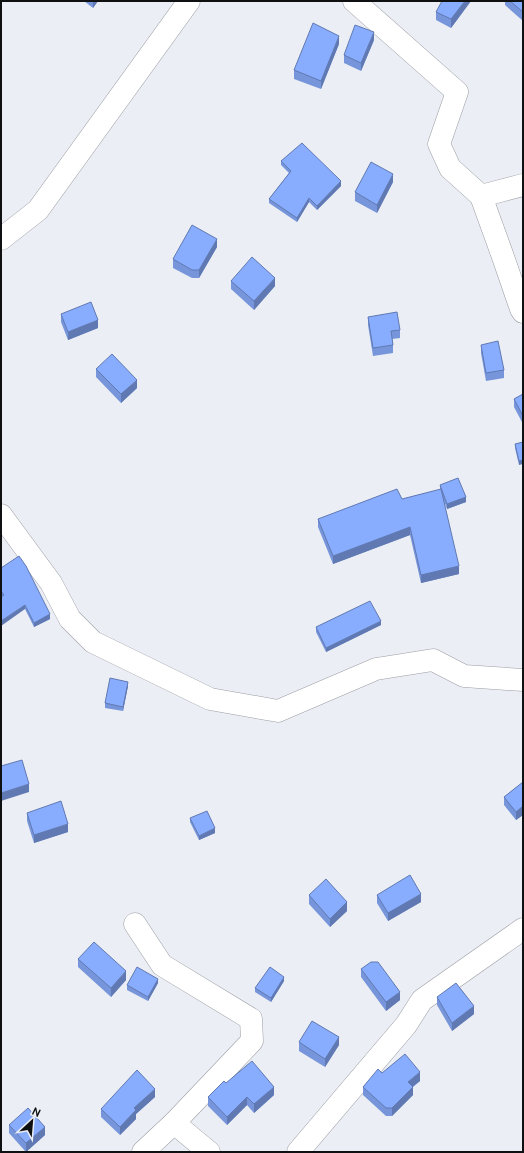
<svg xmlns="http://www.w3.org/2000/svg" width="524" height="1153" viewBox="0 0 524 1153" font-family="Ubuntu,sans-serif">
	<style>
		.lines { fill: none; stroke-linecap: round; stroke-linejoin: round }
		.minor-casing { stroke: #9b9ea4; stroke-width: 23 }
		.minor { stroke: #fff; stroke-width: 22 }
		.wall { fill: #7695da }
		.shaded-wall { fill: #6079b2 }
		.building { fill: #89adfe; stroke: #6079b2 }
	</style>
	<rect width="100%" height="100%" fill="#ebeef4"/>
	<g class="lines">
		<defs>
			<g id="minor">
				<path d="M354,1L457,92L439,144L450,168L481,196L502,254L521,309L523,312"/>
				<path d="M481,196L523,185"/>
				<path d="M1,239L38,210L189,1"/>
				<path d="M1,515L51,583L70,619L93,642L210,699L278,711L376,669L433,660L464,676L523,680"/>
				<path d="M135,924L162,965L251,1019L252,1041L174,1123L143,1152"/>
				<path d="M174,1123L209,1152"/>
				<path d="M298,1152L406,1025L422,1000L523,929"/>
			</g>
		</defs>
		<use href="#minor" class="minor-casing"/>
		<use href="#minor" class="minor"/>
	</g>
	<g class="wall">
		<path d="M84,1H98L93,8Z"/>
		<path d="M471,1L451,28L436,20V12Z"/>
		<path d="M505,1H523V21L505,5Z"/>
		<path d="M374,40L361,71L344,63V55Z"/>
		<path d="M339,44L321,89L294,79V70Z"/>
		<path d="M281,161L341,186L317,210L309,202L297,222L269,203V199L289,173L281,165Z"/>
		<path d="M393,182L377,213L355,201V192Z"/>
		<path d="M217,247L199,278H192L173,268V259Z"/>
		<path d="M231,281L275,286L254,310L231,289Z"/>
		<path d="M61,314L98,328L68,340L61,322Z"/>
		<path d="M368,317L400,330V338L392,339L393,345V353L373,356L368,325Z"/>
		<path d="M481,345L504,370V378L486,381L481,353Z"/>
		<path d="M96,369L137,388L121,403L96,377Z"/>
		<path d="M523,394V424L514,407V399Z"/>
		<path d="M523,442L519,465L515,448V444Z"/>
		<path d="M440,485L466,502L447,509L444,501L459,574L421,583L410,535L333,564L318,527V519L402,499L440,490Z"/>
		<path d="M1,568L50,619L34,627L25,609L2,597L1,596Z"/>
		<path d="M381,625L326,652L316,632V627Z"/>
		<path d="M128,686L123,711L105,708V703Z"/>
		<path d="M523,782V815L516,820L504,805V797Z"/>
		<path d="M27,813L68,832L34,843L27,821Z"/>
		<path d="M190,818L215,833L199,840L190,822Z"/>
		<path d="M309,895L347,911L330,927L309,904Z"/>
		<path d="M377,895L421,902L388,921L377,903Z"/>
		<path d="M78,959L126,980L111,997L78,967Z"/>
		<path d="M361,969L400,1000L386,1011L361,977Z"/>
		<path d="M284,981L271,1002L255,992V988Z"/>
		<path d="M158,983L148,1001L127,990V985Z"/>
		<path d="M437,997L474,1014L452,1031L437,1005Z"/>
		<path d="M299,1042L339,1045L325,1067L299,1051Z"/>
		<path d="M382,1073L420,1081L413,1087V1095L392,1116H386L363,1095V1087Z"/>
		<path d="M226,1083L274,1095L254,1113L247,1105L227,1125L208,1106V1097Z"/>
		<path d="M155,1097L136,1114V1119L120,1135L101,1117V1109Z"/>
		<path d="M9,1125L45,1135L26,1152L9,1133Z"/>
	</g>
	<g class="shaded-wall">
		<path d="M93,1H98L93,8Z"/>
		<path d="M465,1H471L451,28V19Z"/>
		<path d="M374,32V40L361,71V63Z"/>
		<path d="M339,36V44L321,89V81Z"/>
		<path d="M393,174V182L377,213V205Z"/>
		<path d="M341,181V186L317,210V206Z"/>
		<path d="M309,198V202L297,222V218Z"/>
		<path d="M217,239V247L199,278V270Z"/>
		<path d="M275,278V286L254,310V301Z"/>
		<path d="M98,320V328L68,340V332Z"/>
		<path d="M137,380V388L121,403V394Z"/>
		<path d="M523,460V464L519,465V461Z"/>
		<path d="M466,497V502L447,509V504Z"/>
		<path d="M410,527V535L333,564V556Z"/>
		<path d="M459,566V574L421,583V575Z"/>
		<path d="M25,605V609L1,626V621Z"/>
		<path d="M50,614V619L34,627V623Z"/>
		<path d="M381,621V625L326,652V648Z"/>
		<path d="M128,682V686L123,711V707Z"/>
		<path d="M29,784V792L1,801V793Z"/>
		<path d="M523,806V815L516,820V812Z"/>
		<path d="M68,824V832L34,843V835Z"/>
		<path d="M215,828V833L199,840V836Z"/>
		<path d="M421,894V902L388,921V913Z"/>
		<path d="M347,902V911L330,927V919Z"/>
		<path d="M126,971V980L111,997V988Z"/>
		<path d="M284,977V981L271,1002V998Z"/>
		<path d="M158,979V983L148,1001V997Z"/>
		<path d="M400,992V1000L386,1011V1002Z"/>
		<path d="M474,1006V1014L452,1031V1023Z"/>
		<path d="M339,1037V1045L325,1067V1059Z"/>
		<path d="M420,1072V1081L408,1090V1082Z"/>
		<path d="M274,1087V1095L254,1113V1104Z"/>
		<path d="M413,1087V1095L392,1116V1108Z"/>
		<path d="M155,1089V1097L136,1114V1119L120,1135V1127L134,1108Z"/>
		<path d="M247,1097V1105L227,1125V1117Z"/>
		<path d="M45,1127V1135L26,1152V1143Z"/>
	</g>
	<g class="building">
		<path d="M442,1H465L451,19L436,12Z"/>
		<path d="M510,1H523V12Z"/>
		<path d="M313,23L339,36L321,81L294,70Z"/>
		<path d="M355,25L374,32L361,63L344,55Z"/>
		<path d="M302,143L341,181L317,206L309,198L297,218L269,199L291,171L281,161Z"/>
		<path d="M371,162L393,174L377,205L355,192Z"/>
		<path d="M192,225L217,239L199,270H192L173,259Z"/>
		<path d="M252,257L275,278L254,301L231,281Z"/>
		<path d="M91,302L98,320L68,332L61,314Z"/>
		<path d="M397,312L400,330L391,331L393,345L373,348L368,317Z"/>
		<path d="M498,341L504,370L486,373L481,345Z"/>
		<path d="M112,354L137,380L121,394L96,369Z"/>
		<path d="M523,394V416L514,399Z"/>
		<path d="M523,442V460L519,461L515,444Z"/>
		<path d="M458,478L466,497L447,504L440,485Z"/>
		<path d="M397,489L402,499L441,489L459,566L421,575L410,527L333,556L318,519Z"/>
		<path d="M19,556L26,566L50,614L34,623L25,605L1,621V597L4,595L1,591V568Z"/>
		<path d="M370,601L381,621L326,648L316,627Z"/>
		<path d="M110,678L128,682L123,707L105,703Z"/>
		<path d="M22,760L29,784L1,793V766Z"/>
		<path d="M523,782V806L516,812L504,797Z"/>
		<path d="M61,801L68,824L34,835L27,813Z"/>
		<path d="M207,811L215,828L199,836L190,818Z"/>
		<path d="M410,875L421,894L388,913L377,895Z"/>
		<path d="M326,879L347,902L330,919L309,895Z"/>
		<path d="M94,942L126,971L111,988L78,959Z"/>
		<path d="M371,962H378L400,992L386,1002L361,969Z"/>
		<path d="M137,967L158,979L148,997L127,985Z"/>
		<path d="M270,967L284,977L271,998L255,988Z"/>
		<path d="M456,983L474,1006L452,1023L437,997Z"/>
		<path d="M312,1021L339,1037L325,1059L299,1042Z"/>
		<path d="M405,1054L420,1072L408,1082L413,1087L392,1108H386L363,1087L378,1069L382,1073Z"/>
		<path d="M252,1061L274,1087L254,1104L247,1097L227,1117L208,1097L224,1081L226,1083Z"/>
		<path d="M137,1070L155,1089L134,1108L136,1110L120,1127L101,1109Z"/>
		<path d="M28,1108L45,1127L26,1143L9,1125Z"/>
	</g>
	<rect width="524" height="1153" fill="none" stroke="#0f1012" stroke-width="4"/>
	<g transform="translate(32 1121) rotate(26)" stroke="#ebeef4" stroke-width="3" paint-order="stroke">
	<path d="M0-3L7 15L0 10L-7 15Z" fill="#0f1012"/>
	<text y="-6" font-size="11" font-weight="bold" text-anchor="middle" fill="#0f1012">N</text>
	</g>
</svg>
